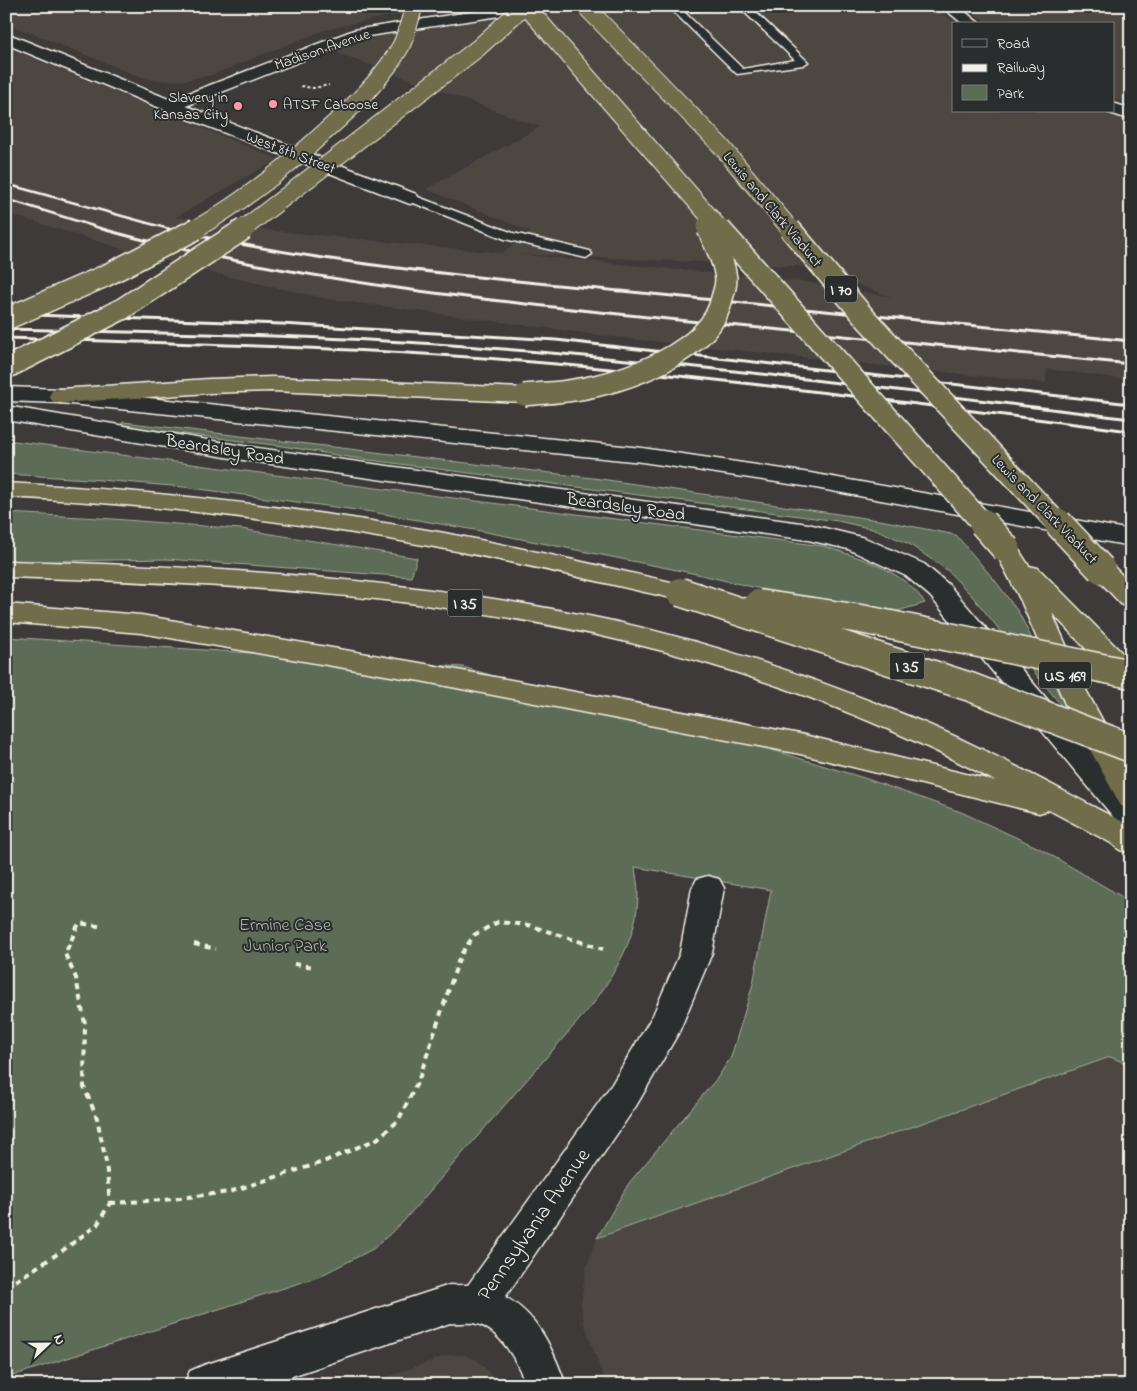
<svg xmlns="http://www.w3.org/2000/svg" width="1137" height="1391" viewBox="0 0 1137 1391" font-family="'Indie Flower',sans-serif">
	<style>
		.built { fill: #4d4643; fill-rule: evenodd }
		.green { fill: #5b6c56; stroke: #a8ae9f }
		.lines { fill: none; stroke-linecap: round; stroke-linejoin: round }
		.service-casing { stroke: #f4f1e8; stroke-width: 3 }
		.minor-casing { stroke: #f4f1e8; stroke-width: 3 }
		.tertiary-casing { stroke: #f4f1e8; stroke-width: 3 }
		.motorway-casing { stroke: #f4f1e8; stroke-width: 3 }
		.path-far1 { stroke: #f4f1e8; stroke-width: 2; stroke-dasharray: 3 2.5; stroke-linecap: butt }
		.path { stroke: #f4f1e8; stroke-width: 4; stroke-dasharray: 6 5; stroke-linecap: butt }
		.service { fill: #2a2d2e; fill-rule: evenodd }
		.minor { fill: #2a2d2e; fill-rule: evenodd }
		.tertiary { fill: #2a2d2e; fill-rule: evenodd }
		.motorway { fill: #716d4b; fill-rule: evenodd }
		.rail-far1 { stroke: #f4f1e8; stroke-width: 2.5 }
		.rail { stroke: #f4f1e8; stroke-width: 3 }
		.motorway-bridge-far2-casing { stroke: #f4f1e8; stroke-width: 19; stroke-linecap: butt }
		.motorway-bridge-far1-casing { stroke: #f4f1e8; stroke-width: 24; stroke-linecap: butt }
		.motorway-bridge-casing { stroke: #f4f1e8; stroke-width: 31; stroke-linecap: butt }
		.motorway-bridge-far2 { stroke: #716d4b; stroke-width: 17 }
		.motorway-bridge-far1 { stroke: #716d4b; stroke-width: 21 }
		.motorway-bridge { stroke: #716d4b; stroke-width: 28 }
		.poi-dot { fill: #ff9aa2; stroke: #2a2d2e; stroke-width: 2 }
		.labels { text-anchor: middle; stroke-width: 4; stroke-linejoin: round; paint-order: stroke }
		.far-street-label { font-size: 15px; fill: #f4f1e8; stroke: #2a2d2e }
		.far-poi-label { font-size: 15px; fill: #f4f1e8; stroke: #2a2d2e; text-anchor: end }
		.shield { fill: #2a2d2e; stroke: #b7b6b0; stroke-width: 1 }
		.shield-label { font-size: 16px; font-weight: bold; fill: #f4f1e8 }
		.street-label { font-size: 18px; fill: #f4f1e8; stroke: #2a2d2e }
		.park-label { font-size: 18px; fill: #afb5a6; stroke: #2a2d2e }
		.near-street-label { font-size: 21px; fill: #f4f1e8; stroke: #2a2d2e }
	</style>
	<rect width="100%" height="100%" fill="#3d3a39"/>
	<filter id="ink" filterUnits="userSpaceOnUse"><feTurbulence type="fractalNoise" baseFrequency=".02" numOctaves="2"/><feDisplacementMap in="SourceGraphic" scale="10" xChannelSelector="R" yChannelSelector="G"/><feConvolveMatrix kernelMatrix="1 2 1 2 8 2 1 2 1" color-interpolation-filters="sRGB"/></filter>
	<g filter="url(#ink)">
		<g class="built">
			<path d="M6,6H400L398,15L365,21L322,31L212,75L181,81L152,80L141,77L6,23Z"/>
			<path d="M583,6H932L957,24H953V111H1107L1131,120V380L1047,369L1046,383L613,337L328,299L216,274L136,253L6,213V47L278,159L176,217L276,231L502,253L531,232L426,189L540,127L329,50L390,34ZM517,254L812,267L891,297L806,282Z"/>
			<path d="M963,6H1131V105L1113,99V24H988Z"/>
			<path d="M1131,1050V1385H606L584,1323L581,1303L586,1268L597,1238Z"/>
			<path d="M448,1355H464L477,1360L489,1372L495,1385H364Z"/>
		</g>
		<g class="green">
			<path d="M123,422L601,479L885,521L956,535L997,583L1019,613L1070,716L972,596L947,570L909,544L877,530L838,521L354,458L282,446L120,426Z"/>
			<path d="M6,440L823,546C858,557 904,570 925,603L891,613L817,602L697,574L481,531L372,512L184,487L88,479L6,474Z"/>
			<path d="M6,513L100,518L241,529L417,558L411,577L167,559L6,562Z"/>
			<path d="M6,637L463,667L627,715L769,749L864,778L961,812L1039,848L1131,902V1065L1110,1057L597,1238L629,1183L718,1077L731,1057L753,984L771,890L635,867C636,876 638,885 638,894C638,936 616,971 593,1004L401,1224L373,1249L318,1277L6,1378Z"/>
		</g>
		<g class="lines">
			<defs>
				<g id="service">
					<path d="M684,6H712L707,9L684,12L743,69L795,60L738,6H749L808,62L803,65L737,74L672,10Z"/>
					<path d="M791,6H812C807,10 796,10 791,6Z"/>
					<path d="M410,194L513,233L590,251L592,254L586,258L505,239L406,200L404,198L406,196Z"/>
				</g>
				<g id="minor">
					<path d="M508,6H546L544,9L539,10L362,37L186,106L416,194L419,198L416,202L410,204L165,110L6,44V33L171,100L354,30Z"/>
					<path d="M708,876L719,879L724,888L712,953L679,1032L636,1106L491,1318L477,1324L463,1318L458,1305L463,1292L612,1084L653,1015L680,953L692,888L697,879Z"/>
				</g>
				<g id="tertiary">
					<path d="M941,6H958L980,24H963Z"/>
					<path d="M1113,103L1131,109V120L1107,112L1113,111Z"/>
					<path d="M6,387L60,389L642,448L810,473L1131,530V546L810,487L642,462L60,403L6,401Z"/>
					<path d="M6,406L243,446L808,524L865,538L924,564L948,584L1131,797V828L1120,825L930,596L906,576L848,549L808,540L243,460L6,420Z"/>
					<path d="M450,1285C459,1286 468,1284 477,1286C531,1300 548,1337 566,1385H526C518,1363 502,1332 478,1324C469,1321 459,1324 450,1323L265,1385H184L190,1371L204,1365Z"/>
				</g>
				<g id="motorway">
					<path d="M272,377L524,388L532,390L535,395L532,400L524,402L272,391L209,393L60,403L52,401L49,396L52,391L60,389L209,379Z"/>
					<path d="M6,483C152,490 296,507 439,532C520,547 600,566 680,584L689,586L693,592L689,598L680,600C600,582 521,563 440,548C297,521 152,504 6,497Z"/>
					<path d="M1006,541L1015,544L1029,566L1038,568L1131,662V688L1121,686L1052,613L1086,690L1131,773V809L1121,806L1065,704L1021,601L994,549L997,544Z"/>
					<path d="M6,561C210,566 414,578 613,621C708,642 803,674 893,710C976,742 1052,786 1131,826V853L1120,850L1111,843L1049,810L1039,813L800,754L420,681L141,633L6,622V604L141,615L420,663L800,734L995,781C881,720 753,672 627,642C424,593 214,583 6,577Z"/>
					<path d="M1101,561L1110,563L1131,584V607L1122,605L1088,569L1092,563Z"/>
				</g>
			</defs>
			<use href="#service" class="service-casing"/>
			<use href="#minor" class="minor-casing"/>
			<use href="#tertiary" class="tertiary-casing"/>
			<use href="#motorway" class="motorway-casing"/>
			<path class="path-far1" d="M301,86L313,88L329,85"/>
			<g class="path">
				<path d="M194,944L216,949"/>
				<path d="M294,964L314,967"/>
				<path d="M110,1203L164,1200L229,1192L323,1162L377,1139L398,1121L419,1079L460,956L474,935L498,922L528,925L603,949"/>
				<path d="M6,1287L62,1251L97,1225L110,1203L106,1162L97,1118L84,1087L85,1024L76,978L65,954L79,923L103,927"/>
			</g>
			<use href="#service" class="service"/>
			<use href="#minor" class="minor"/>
			<use href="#tertiary" class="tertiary"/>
			<use href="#motorway" class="motorway"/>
			<g class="rail-far1">
				<path d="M6,184L173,230"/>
				<path d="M6,199L106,230"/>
			</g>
			<g class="rail">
				<path d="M102,229C287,280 478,300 668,319C823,334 977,349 1131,364"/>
				<path d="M168,229C315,263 471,277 621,291C791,308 961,324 1131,341"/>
				<path d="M6,314L281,324L556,340L1131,404"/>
				<path d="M6,329C163,333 320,335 477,347C696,363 913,392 1131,419"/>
				<path d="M6,338C189,344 373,347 556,364C748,381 940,407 1131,431"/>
			</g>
			<defs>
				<g id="motorway-bridge-far2">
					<path d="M526,6L721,230"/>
					<path d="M585,6L721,146L791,230"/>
					<path d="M706,225L708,230"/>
					<path d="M194,230C243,202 286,168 328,129C355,105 383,78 401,46C407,33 410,20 414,6"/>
					<path d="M242,230L478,48L524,6"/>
				</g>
				<g id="motorway-bridge-far1">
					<path d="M720,229L984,525"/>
					<path d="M790,229L867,320L1059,525"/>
					<path d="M6,319L105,276L196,229"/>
					<path d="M6,368L122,309L244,229"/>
					<path d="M524,395C541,393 557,393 574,390C623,383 712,352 722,298C724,292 726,285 726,279C724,261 715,244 708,229"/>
				</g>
				<g id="motorway-bridge">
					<path d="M983,523L1006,549"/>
					<path d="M1058,523L1101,569"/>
					<path d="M680,592L970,687L1131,748"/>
					<path d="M758,604L861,619L1131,674"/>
				</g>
			</defs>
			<use href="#motorway-bridge-far2" class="motorway-bridge-far2-casing"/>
			<use href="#motorway-bridge-far1" class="motorway-bridge-far1-casing"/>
			<use href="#motorway-bridge" class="motorway-bridge-casing"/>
			<use href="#motorway-bridge-far2" class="motorway-bridge-far2"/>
			<use href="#motorway-bridge-far1" class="motorway-bridge-far1"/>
			<use href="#motorway-bridge" class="motorway-bridge"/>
		</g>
	</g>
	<g class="poi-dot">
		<circle cx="273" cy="104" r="5"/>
		<circle cx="238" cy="106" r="5"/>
	</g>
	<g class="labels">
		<g class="far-street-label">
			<text transform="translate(322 49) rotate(-19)" y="5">Madison Avenue</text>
			<text transform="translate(291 152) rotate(21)" y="5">West 8th Street</text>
			<text transform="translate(773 209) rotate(50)" y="5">Lewis and Clark Viaduct</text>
			<text transform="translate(1045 509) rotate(46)" y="5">Lewis and Clark Viaduct</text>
		</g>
		<g class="far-poi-label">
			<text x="228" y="102">Slavery in<tspan x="228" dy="17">Kansas City</tspan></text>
			<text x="283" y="109" text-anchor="start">ATSF Caboose</text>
		</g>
		<g class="shield">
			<rect x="825" y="275.5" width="32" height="27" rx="4"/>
			<rect x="447.5" y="589.5" width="35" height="27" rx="4"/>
			<rect x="889.5" y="652.5" width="35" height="27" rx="4"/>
			<rect x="1039" y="661.5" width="52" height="27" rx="4"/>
		</g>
		<g class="shield-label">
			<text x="841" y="295">I 70</text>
			<text x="465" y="609">I 35</text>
			<text x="907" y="672">I 35</text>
			<text x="1065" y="681">US 169</text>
		</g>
		<g class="street-label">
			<text transform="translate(225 449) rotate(9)" y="6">Beardsley Road</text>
			<text transform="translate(626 506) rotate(8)" y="6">Beardsley Road</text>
		</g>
		<g class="park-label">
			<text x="285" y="930">Ermine Case<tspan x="285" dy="21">Junior Park</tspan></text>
		</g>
		<g class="near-street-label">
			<text transform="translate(533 1224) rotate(-55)" y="7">Pennsylvania Avenue</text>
		</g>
	</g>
	<rect width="1137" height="1391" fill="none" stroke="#2a2d2e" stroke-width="25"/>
	<rect x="12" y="12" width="1112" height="1366" fill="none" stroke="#f4f1e8" stroke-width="2" filter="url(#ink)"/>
	<rect x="952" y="22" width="162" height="90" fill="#2a2d2e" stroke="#7b7b78"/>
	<rect x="962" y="39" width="25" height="8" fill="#2a2d2e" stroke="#7b7b78"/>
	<text x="997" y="48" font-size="15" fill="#f4f1e8">Road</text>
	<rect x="962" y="64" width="25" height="8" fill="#f4f1e8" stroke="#7b7b78"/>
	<text x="997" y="72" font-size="15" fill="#f4f1e8">Railway</text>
	<rect x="962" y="85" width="25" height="15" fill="#5b6c56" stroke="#7b7b78"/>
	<text x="997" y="98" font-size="15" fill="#f4f1e8">Park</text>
	<g transform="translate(48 1344) rotate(68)" stroke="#2a2d2e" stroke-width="4" paint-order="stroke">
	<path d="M0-4L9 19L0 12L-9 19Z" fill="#f4f1e8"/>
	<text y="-8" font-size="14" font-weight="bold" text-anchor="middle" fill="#f4f1e8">N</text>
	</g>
</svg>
